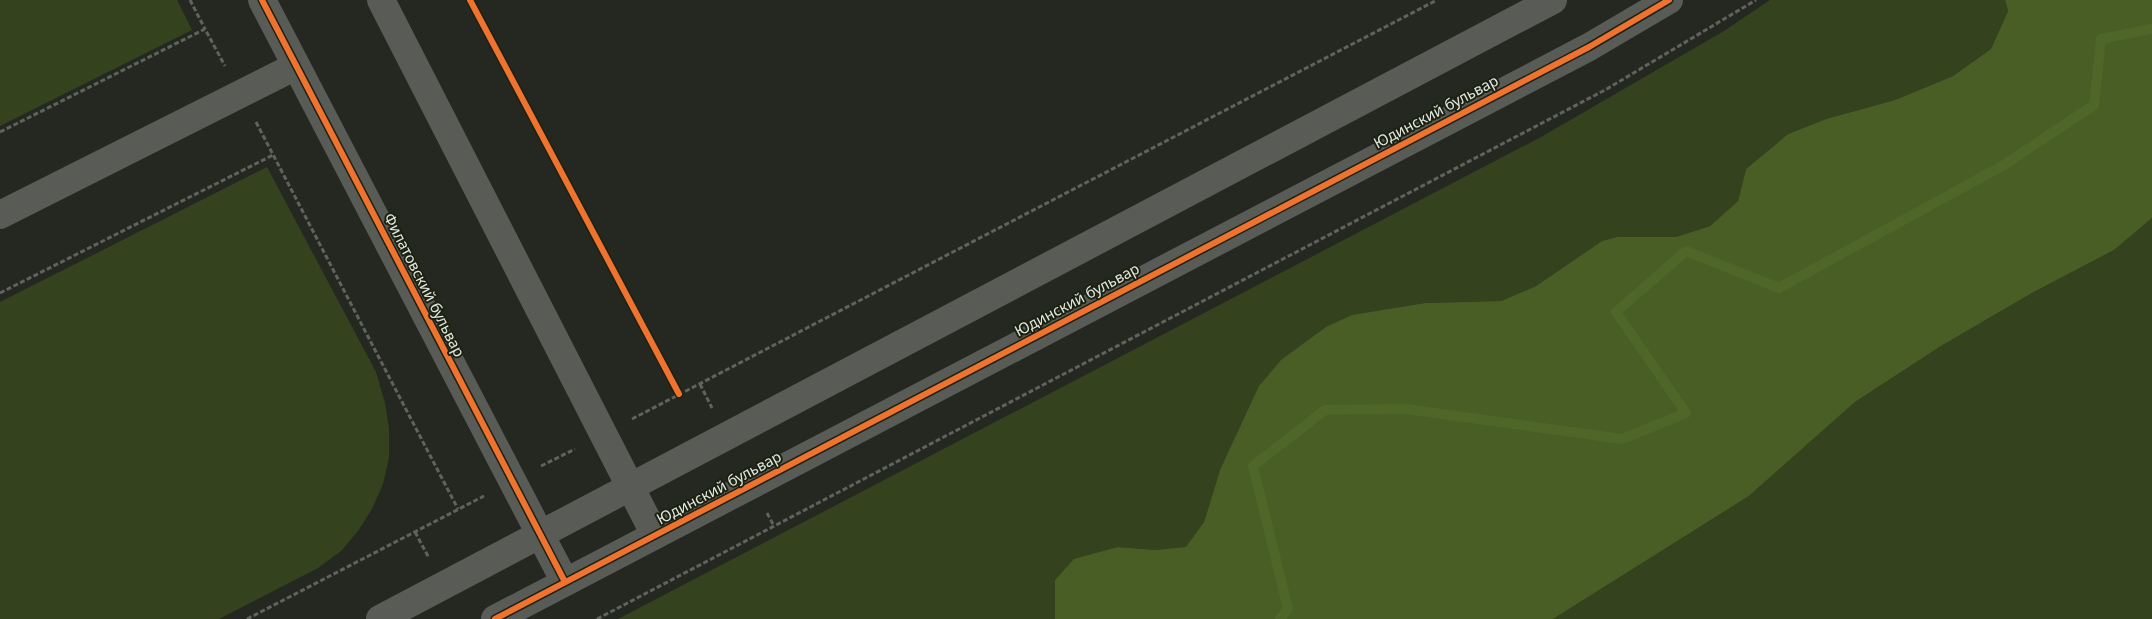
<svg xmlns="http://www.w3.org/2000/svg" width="2152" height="619" viewBox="0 0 2152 619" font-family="'Noto Sans',sans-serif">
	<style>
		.green { fill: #34431e }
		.forest { fill: #485e24 }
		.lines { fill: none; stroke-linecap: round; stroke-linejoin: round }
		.stream { stroke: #4f6629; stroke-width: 10 }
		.path { stroke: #60625d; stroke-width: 3; stroke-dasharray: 5 2.5; stroke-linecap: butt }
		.minor { stroke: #595b56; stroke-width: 28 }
		.cycleway-casing { stroke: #1b2213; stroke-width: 9 }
		.cycleway { stroke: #ef722f; stroke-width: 6 }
		.labels { text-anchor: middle; stroke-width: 4; stroke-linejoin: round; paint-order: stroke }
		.street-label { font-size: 15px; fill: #e3e7de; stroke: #1b2213 }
	</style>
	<rect width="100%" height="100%" fill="#242820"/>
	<g class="green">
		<path d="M0,0H177L192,30L0,126Z"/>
		<path d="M1770,0H2005L2008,11L1991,49L1953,76L1895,100L1826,119L1788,134L1746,169L1738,201L1710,226L1676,237H1617L1602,241L1536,286L1501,301L1426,303L1220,470L1204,522L1186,548L1156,550L1118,547L1055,580V619H618L1541,137L1724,31Z"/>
		<path d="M267,167L376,372L385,403L389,429V457L383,484L372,509L358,531L341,551L318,568L219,619H0V302Z"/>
		<path d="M2152,218V619H1553L1749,496L1855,402L1941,346L2032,293L2114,250Z"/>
	</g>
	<path class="forest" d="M2005,0H2152V218L2114,250L2032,293L1941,346L1855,402L1749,496L1553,619H1055V580L1074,559L1118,547L1156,550L1186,547L1204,522L1220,470L1259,386L1281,360L1326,327L1352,315L1426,303L1501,301L1536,286L1602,241L1617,237H1676L1710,226L1738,201L1746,169L1788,134L1826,119L1895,100L1953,76L1991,49L2008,11Z"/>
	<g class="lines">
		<path class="stream" d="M1280,619L1288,609L1253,466L1325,410L1406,409L1622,439L1686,413L1616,312L1686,251L1779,288L2004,165L2094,105L2101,39L2152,29"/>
		<g class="path">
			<path d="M190,0L205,29"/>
			<path d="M256,122L458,509"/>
			<path d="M0,132L205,29L225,66"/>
			<path d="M0,293L273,155"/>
			<path d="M700,384L712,408"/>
			<path d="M632,419L1437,0"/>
			<path d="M541,466L575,449"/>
			<path d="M767,513L774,526"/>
			<path d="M415,532L429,558"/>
			<path d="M247,619L484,496"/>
			<path d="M597,619L1605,90L1756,0"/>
		</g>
		<g class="minor">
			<path d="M262,0L565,582"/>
			<path d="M381,0L655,535"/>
			<path d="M0,215L296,66"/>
			<path d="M380,619L1553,0"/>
			<path d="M495,619L1589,47L1669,0"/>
		</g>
		<defs>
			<g id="cycleway">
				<path d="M262,0L565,582"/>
				<path d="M470,0L679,394"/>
				<path d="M495,619L1589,47L1669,0"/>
			</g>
		</defs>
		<use href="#cycleway" class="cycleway-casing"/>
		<use href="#cycleway" class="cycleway"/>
	</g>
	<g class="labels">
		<g class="street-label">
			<text transform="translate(1436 112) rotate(-28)" y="5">Юдинский бульвар</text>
			<text transform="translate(424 285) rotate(63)" y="5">Филатовский бульвар</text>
			<text transform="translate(1077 300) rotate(-28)" y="5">Юдинский бульвар</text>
			<text transform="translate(719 488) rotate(-28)" y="5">Юдинский бульвар</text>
		</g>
	</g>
</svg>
